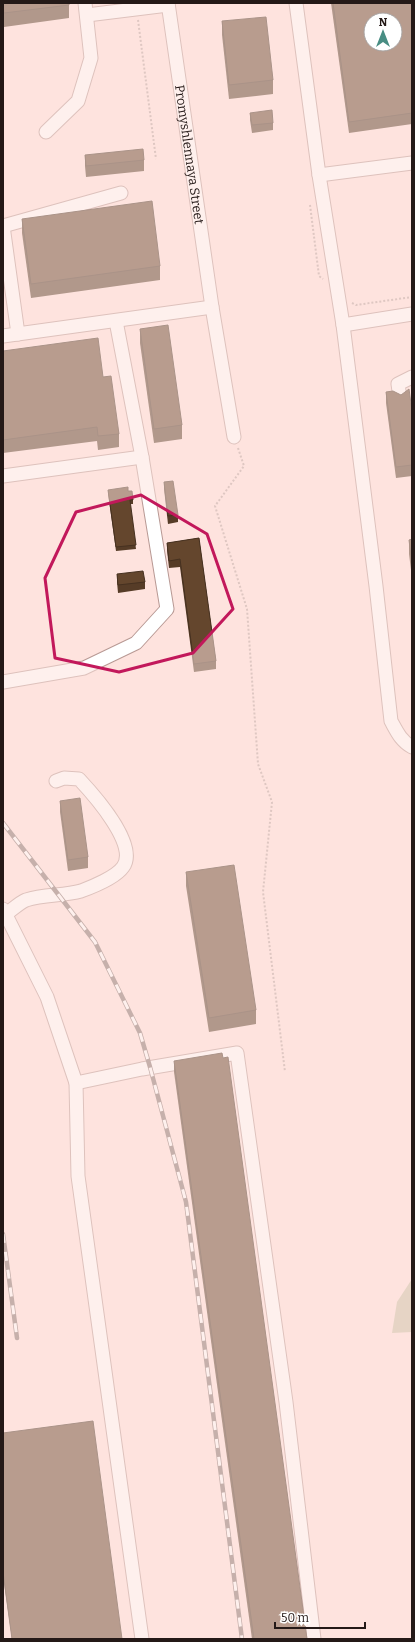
<svg xmlns="http://www.w3.org/2000/svg" width="415" height="1642" viewBox="0 0 415 1642" font-family="Bitter,serif">
	<style>
		.green { fill: #cac1a6 }
		.lines { fill: none; stroke-linecap: round; stroke-linejoin: round }
		.minor-casing { stroke: #b89994; stroke-width: 15 }
		.path { stroke: #baa4a0; stroke-width: 2; stroke-dasharray: 2 2; stroke-linecap: butt }
		.minor { stroke: #fff; stroke-width: 13 }
		.rail-casing { stroke: #83716d; stroke-width: 4.5 }
		.rail { stroke: #fff; stroke-width: 3; stroke-dasharray: 9; stroke-linecap: butt }
		.wall { fill: #563c27 }
		.building { fill: #64462d; stroke: #463120; fill-rule: evenodd }
		.marked { fill: none; stroke: #c2185b; stroke-width: 3; stroke-linejoin: round }
		.labels { text-anchor: middle; stroke-width: 4; stroke-linejoin: round; paint-order: stroke }
		.street-label { font-size: 13px; fill: #241917; stroke: #fff }
	</style>
	<rect width="100%" height="100%" fill="#fee3de"/>
	<path class="green" d="M412,1279V1332L392,1333L397,1302Z"/>
	<g class="lines">
		<defs>
			<g id="minor">
				<path id="s1" d="M168,3L212,307L234,437"/>
				<path d="M296,3L319,175L343,325L376,586L391,721C397,732 401,741 412,747"/>
				<path d="M87,15L168,5"/>
				<path d="M46,132L78,101L91,58L85,3"/>
				<path d="M319,175L412,163"/>
				<path d="M3,226L121,193"/>
				<path d="M3,226L18,334"/>
				<path d="M343,325L412,314"/>
				<path d="M3,336L212,307"/>
				<path d="M400,398L398,384L412,377"/>
				<path d="M3,476L142,457"/>
				<path d="M3,682L84,668L136,643L167,609L142,457L116,321"/>
				<path d="M3,909L47,997L76,1083L78,1176L142,1639"/>
				<path d="M6,914C12,910 19,903 26,900C44,894 63,896 81,891C92,887 116,877 123,867C139,845 93,794 79,779L64,778L56,781"/>
				<path d="M76,1083L142,1069L237,1053L286,1402L314,1639"/>
			</g>
		</defs>
		<use href="#minor" class="minor-casing"/>
		<g class="path">
			<path d="M138,20L156,159"/>
			<path d="M310,205L319,276L323,279"/>
			<path d="M352,303L356,305L412,297"/>
			<path d="M238,448L244,466L215,506L247,609L258,764L272,802L263,892L285,1072"/>
		</g>
		<use href="#minor" class="minor"/>
		<defs>
			<g id="rail">
				<path d="M3,823L95,942L140,1033L150,1067L186,1202L242,1639"/>
				<path d="M3,1234L17,1338"/>
			</g>
		</defs>
		<use href="#rail" class="rail-casing"/>
		<use href="#rail" class="rail"/>
	</g>
	<g class="wall">
		<path d="M3,3H69V18L4,27L3,20Z"/>
		<path d="M331,3H412V124L349,133Z"/>
		<path d="M222,21L273,80V94L229,99L222,35Z"/>
		<path d="M250,113L273,123V130L252,133L250,120Z"/>
		<path d="M85,155L144,160V171L86,177L85,166Z"/>
		<path d="M22,219L160,266V280L31,298L22,233Z"/>
		<path d="M140,329L182,425V439L154,443L140,343Z"/>
		<path d="M3,351L103,377L119,434V447L98,450L97,441L3,453Z"/>
		<path d="M386,392L412,411V476L396,478L386,403Z"/>
		<path d="M164,482L178,515V522L168,524L164,489Z"/>
		<path d="M108,490L128,491L133,500V504H130L136,549L116,551L108,493Z"/>
		<path d="M199,538L216,661V669L194,672L180,567L169,568L167,550V543Z"/>
		<path d="M412,539V578L409,554V540Z"/>
		<path d="M117,574L145,582V589L118,593L117,582Z"/>
		<path d="M60,801L88,857V868L68,871L60,812Z"/>
		<path d="M186,872L256,1010V1024L209,1032L186,886Z"/>
		<path d="M174,1061L307,1639H252L174,1072Z"/>
		<path d="M3,1433L122,1639H12L3,1576Z"/>
	</g>
	<g class="building">
		<path d="M3,3H69V5L4,13Z"/>
		<path d="M333,3H412V113L349,122ZM371,20H395V44H371Z"/>
		<path d="M266,17L273,80L229,85L222,21Z"/>
		<path d="M272,110L273,123L252,125L250,113Z"/>
		<path d="M143,149L144,160L86,166L85,155Z"/>
		<path d="M152,201L160,266L31,284L22,219Z"/>
		<path d="M168,325L182,425L154,429L140,329Z"/>
		<path d="M98,338L103,377L111,376L119,434L98,436L97,427L3,440V351Z"/>
		<path d="M409,389L412,411V465L396,467L386,392L393,391L401,395Z"/>
		<path d="M173,481L178,515L168,516L164,482Z"/>
		<path d="M128,487V491H132L133,500H130L136,545L116,547L108,490Z"/>
		<path d="M199,538L216,661L194,664L180,559L169,561L167,543Z"/>
		<path d="M412,539V564L409,540Z"/>
		<path d="M143,571L145,582L118,585L117,574Z"/>
		<path d="M80,798L88,857L68,860L60,801Z"/>
		<path d="M234,865L256,1010L209,1018L186,872Z"/>
		<path d="M222,1053L223,1058L228,1057L307,1639H254L174,1061Z"/>
		<path d="M93,1421L122,1639H12L3,1572V1433Z"/>
	</g>
	<path d="M0 0H415V1642H0ZM141,495L207,534L233,609L193,653L119,672L55,658L45,578L76,512Z" fill="#fee3de" fill-opacity=".55" fill-rule="evenodd"/>
	<path class="marked" d="M141,495L207,534L233,609L193,653L119,672L55,658L45,578L76,512Z"/>
	<g class="labels">
		<g class="street-label">
			<text dy="5" stroke="none"><textPath href="#s1" startOffset="153">Promyshlennaya Street</textPath></text>
		</g>
	</g>
	<rect width="415" height="1642" fill="none" stroke="#241917" stroke-width="8"/>
	<g transform="translate(383 32)"><circle r="19" fill="#ffffff" stroke="#a7a3a2"/>
	<path d="M0-3L7 15L0 10L-7 15Z" fill="#488d83"/>
	<text y="-6" font-size="11" font-weight="bold" text-anchor="middle" fill="#241917">N</text>
	</g>
	<path d="M275 1622v6h90v-6" fill="none" stroke="#241917" stroke-width="2"/>
	<text x="281" y="1622" font-size="12" fill="#241917" stroke="#ffffff" stroke-width="3" paint-order="stroke">50 m</text>
</svg>
